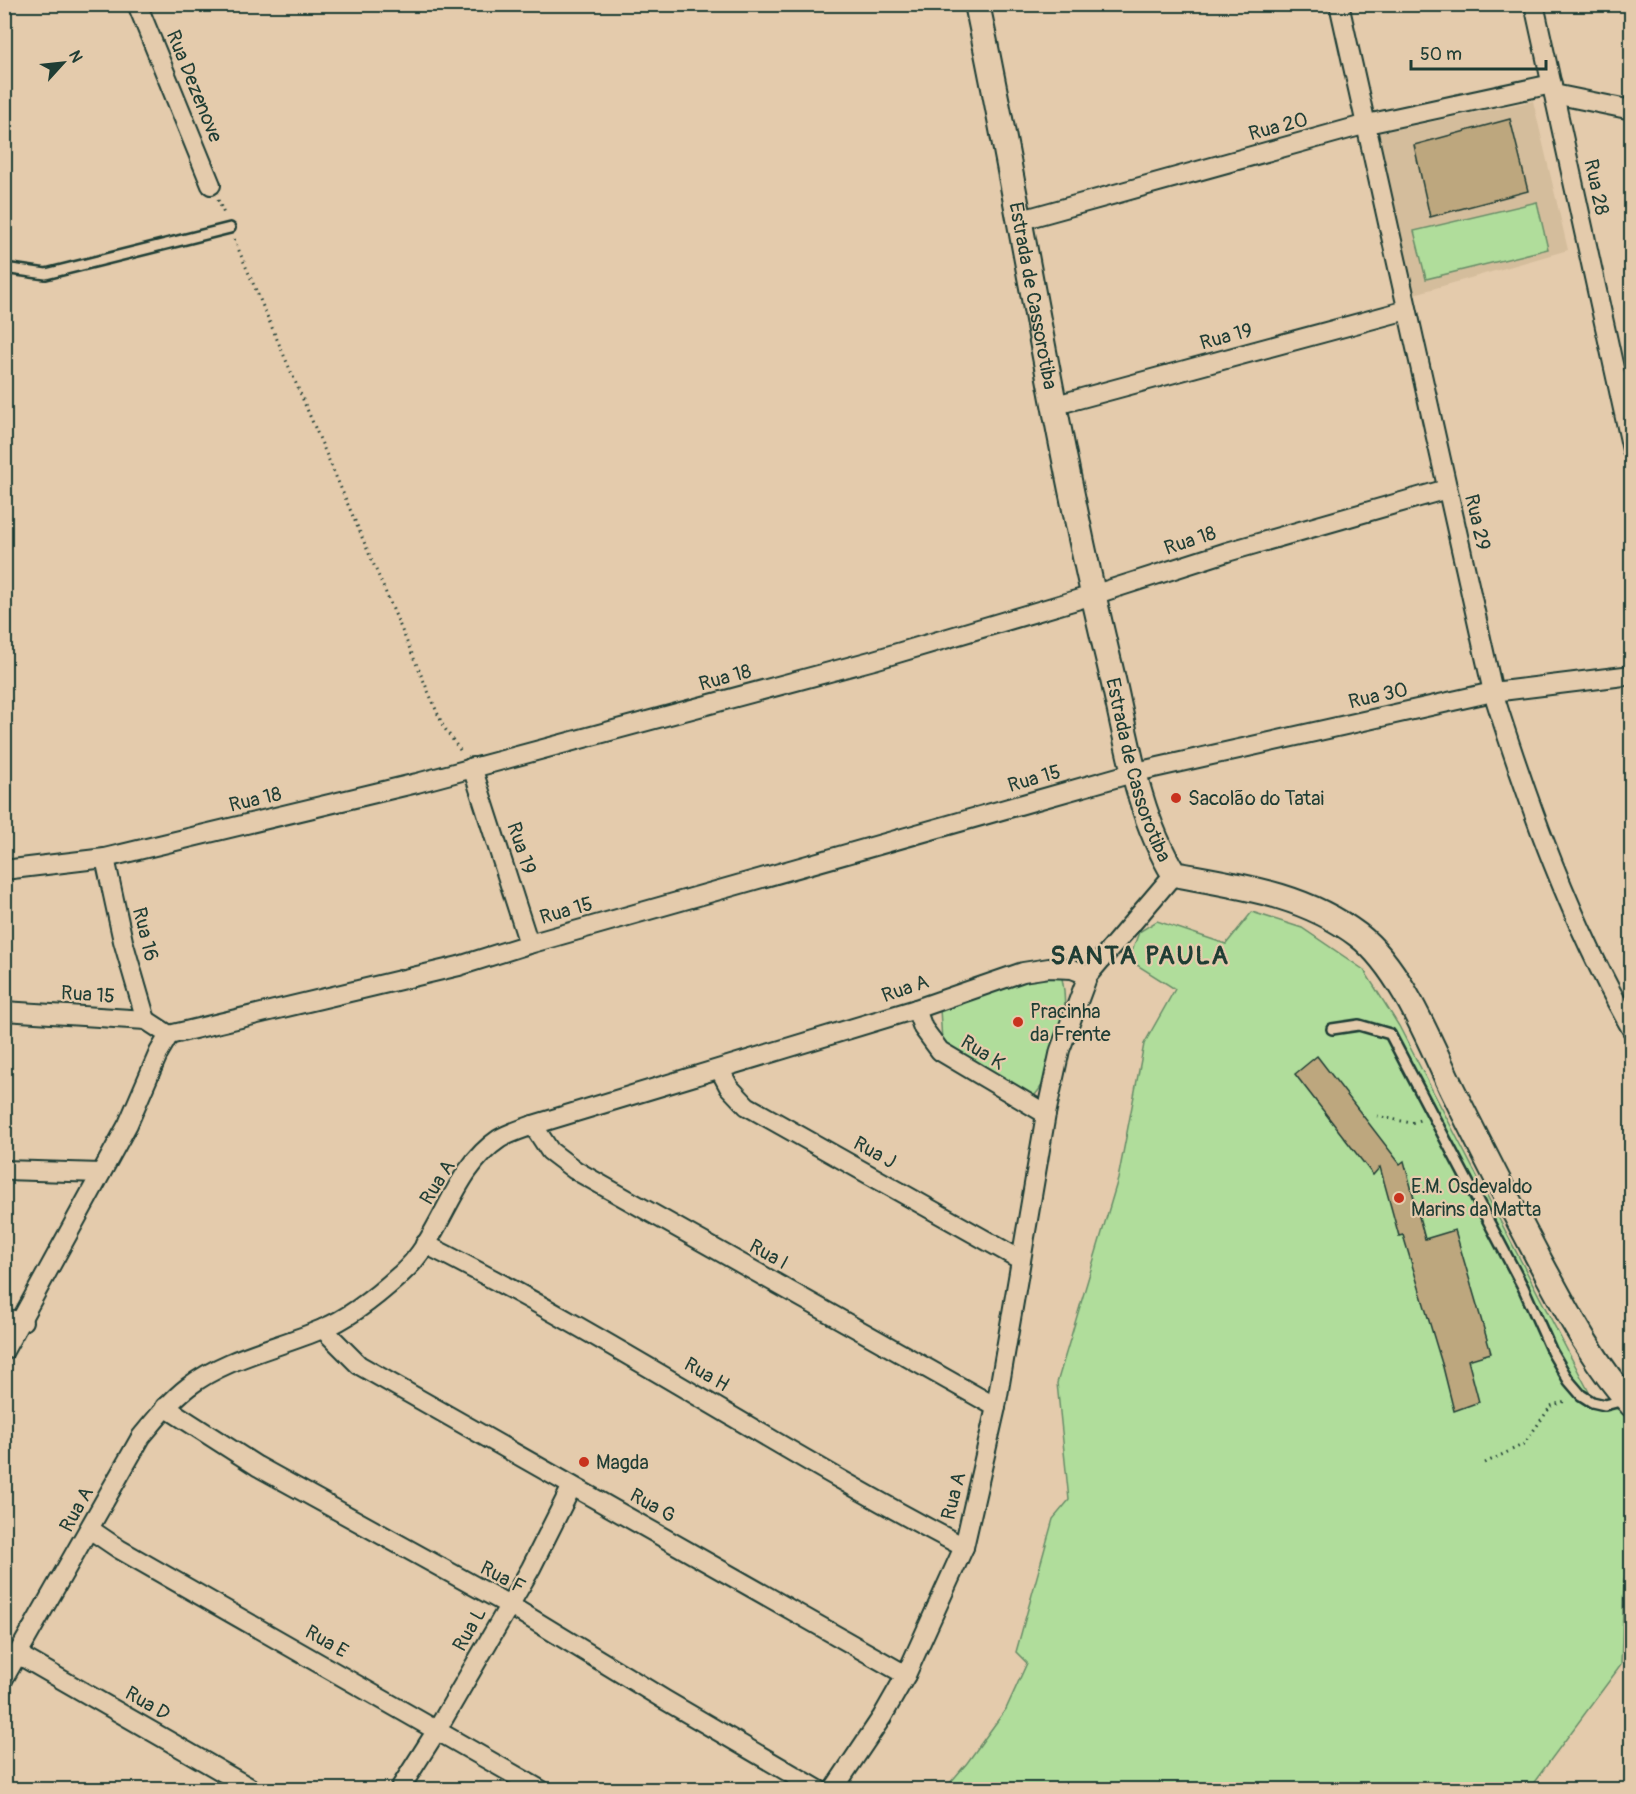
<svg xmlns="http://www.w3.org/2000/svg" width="1636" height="1794" viewBox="0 0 1636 1794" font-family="Pangolin,sans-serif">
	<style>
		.built { fill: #d4bd9c }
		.green { fill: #b0dd9b; stroke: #688d68; stroke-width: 1.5 }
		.building { fill: #bda77e; stroke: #1f3d34; stroke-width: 1.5 }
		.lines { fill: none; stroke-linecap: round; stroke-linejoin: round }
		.lane-casing { stroke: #1f3d34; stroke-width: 14 }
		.street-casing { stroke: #1f3d34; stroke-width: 22 }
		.secondary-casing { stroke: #1f3d34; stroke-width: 28 }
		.path { stroke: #1f3d34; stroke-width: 3; stroke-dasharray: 1.5 4.5; stroke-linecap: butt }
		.lane { stroke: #e4cbac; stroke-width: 9 }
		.street { stroke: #e4cbac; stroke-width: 18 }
		.secondary { stroke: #e4cbac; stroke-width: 24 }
		.poi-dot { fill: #c8321e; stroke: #e4cbac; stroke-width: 2 }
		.labels { text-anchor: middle; stroke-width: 4.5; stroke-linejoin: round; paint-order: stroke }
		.street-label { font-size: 20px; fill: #1f3d34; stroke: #e4cbac }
		.poi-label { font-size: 20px; fill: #1f3d34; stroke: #e4cbac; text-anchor: start }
		.district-label { font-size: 26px; font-weight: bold; letter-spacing: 1.5px; fill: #1f3d34; stroke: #e4cbac }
	</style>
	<rect width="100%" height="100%" fill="#e4cbac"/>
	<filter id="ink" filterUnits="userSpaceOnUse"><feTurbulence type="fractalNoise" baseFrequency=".0167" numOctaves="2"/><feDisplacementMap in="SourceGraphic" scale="12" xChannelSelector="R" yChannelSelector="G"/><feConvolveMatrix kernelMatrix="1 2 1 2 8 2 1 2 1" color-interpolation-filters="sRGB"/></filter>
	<g filter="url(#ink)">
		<path class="built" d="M1533,101L1568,250L1411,295L1378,133Z"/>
		<g class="green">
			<path d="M1537,202L1548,249L1426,279L1414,231Z"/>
			<path d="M1252,912L1302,928L1364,970L1399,1026L1591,1396L1631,1416L1632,1552L1624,1580L1621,1665L1529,1789L944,1790L967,1763L1006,1709L1027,1663L1016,1652L1053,1519L1069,1500L1057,1383L1118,1179L1144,1044L1175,989L1129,960L1139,932L1157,921L1226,944Z"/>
			<path d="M1044,971L1062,978C1070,1015 1059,1066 1035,1095L1023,1097L942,1041L940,1009Z"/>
		</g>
		<g class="building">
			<path d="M1510,119L1528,191L1430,217L1414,145Z"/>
			<path d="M1317,1056L1400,1164L1404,1161L1425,1239L1455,1230L1491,1353L1468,1360L1479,1402L1454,1411L1443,1367L1403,1235L1399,1236L1380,1167L1373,1175L1295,1074Z"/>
		</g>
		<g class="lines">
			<defs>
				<g id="lane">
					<path d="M4,268L46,274L230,228"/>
					<path d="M1332,1029L1359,1025L1390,1034L1523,1287L1552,1352L1569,1381L1581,1395L1592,1402L1605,1405L1624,1400"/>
				</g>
				<g id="street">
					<path d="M137,4L211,185"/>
					<path d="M1339,4L1493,692C1530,809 1571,923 1632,1030"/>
					<path d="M1534,4L1632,450"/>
					<path d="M1554,94L1632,110"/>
					<path d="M1018,221L1367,124L1552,84"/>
					<path d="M1056,405L1407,310"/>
					<path d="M472,767L529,944"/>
					<path d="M105,858L123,941L146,1020"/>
					<path d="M4,870L105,858L417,783L874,660L1093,595L1227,552L1447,489"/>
					<path d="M916,1009L923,1028L940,1051L1046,1114"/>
					<path d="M4,1011L146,1020L169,1035L459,966L529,944L1136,772L1493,692L1632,675"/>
					<path d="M720,1070L729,1087L747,1106L1021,1260"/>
					<path d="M533,1125L550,1151L575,1170L996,1407"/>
					<path d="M4,1170L101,1173"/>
					<path d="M425,1244C609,1336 781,1452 964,1547"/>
					<path d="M4,1319L23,1321"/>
					<path d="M323,1329L359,1365L906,1675"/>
					<path d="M4,1351L128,1124L159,1052L169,1035"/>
					<path d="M165,1407L257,1466L509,1605L665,1700L819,1790"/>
					<path d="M91,1530L119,1549L541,1790"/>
					<path d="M19,1655L254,1790"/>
					<path d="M4,1678L141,1437C156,1419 170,1401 188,1387C227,1357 278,1348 322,1329C350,1318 378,1295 400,1275C443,1238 451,1171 499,1139C509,1133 522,1129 533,1125L916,1009L1023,972L1049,968L1072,969L1088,975"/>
					<path d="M399,1790L437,1730L531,1568L572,1486"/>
					<path d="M833,1790L882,1717L906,1675L964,1547L996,1407L1046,1114L1060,1050L1088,975L1174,874"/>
				</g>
				<g id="secondary">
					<path id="s1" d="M977,4C1023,222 1056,442 1108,658C1126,730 1135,811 1174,874C1239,886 1304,894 1358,935C1401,968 1429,1041 1452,1089C1481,1148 1511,1206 1541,1263C1568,1313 1594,1364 1632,1405"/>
				</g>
			</defs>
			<use href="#lane" class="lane-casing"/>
			<use href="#street" class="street-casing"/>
			<use href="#secondary" class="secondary-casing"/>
			<g class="path">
				<path d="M218,200L225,216"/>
				<path d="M234,239L443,726L462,753"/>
				<path d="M1377,1116L1411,1123L1420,1120"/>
				<path d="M1485,1463L1524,1444L1551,1406L1568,1400"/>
			</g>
			<use href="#lane" class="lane"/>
			<use href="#street" class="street"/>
			<use href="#secondary" class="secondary"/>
		</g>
	</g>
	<g class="poi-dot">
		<circle cx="1176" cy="798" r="6"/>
		<circle cx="1018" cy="1022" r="6"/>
		<circle cx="1399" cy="1198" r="6"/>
		<circle cx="584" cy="1462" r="6"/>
	</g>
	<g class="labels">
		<g class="street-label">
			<text transform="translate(195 86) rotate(68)" y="7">Rua Dezenove</text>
			<text transform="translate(1278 126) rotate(-15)" y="7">Rua 20</text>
			<text transform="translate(1597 187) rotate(78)" y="7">Rua 28</text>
			<text dy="7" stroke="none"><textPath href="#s1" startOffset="297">Estrada de Cassorotiba</textPath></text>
			<text transform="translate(1226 336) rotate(-15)" y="7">Rua 19</text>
			<text transform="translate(1478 522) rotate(77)" y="7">Rua 29</text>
			<text transform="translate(1190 540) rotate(-18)" y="7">Rua 18</text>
			<text transform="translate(725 677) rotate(-15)" y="7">Rua 18</text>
			<text transform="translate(1378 695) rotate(-13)" y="7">Rua 30</text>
			<text dy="7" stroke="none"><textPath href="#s1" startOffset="783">Estrada de Cassorotiba</textPath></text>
			<text transform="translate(1034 778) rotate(-16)" y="7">Rua 15</text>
			<text transform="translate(255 799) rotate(-13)" y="7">Rua 18</text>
			<text transform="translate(522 848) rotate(72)" y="7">Rua 19</text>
			<text transform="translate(566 910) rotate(-16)" y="7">Rua 15</text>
			<text transform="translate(146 934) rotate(76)" y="7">Rua 16</text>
			<text transform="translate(905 988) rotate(-19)" y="7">Rua A</text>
			<text transform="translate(88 994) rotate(4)" y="7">Rua 15</text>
			<text transform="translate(983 1052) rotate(32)" y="7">Rua K</text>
			<text transform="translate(875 1152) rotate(29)" y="7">Rua J</text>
			<text transform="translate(437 1182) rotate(-58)" y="7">Rua A</text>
			<text transform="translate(769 1254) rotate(29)" y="7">Rua I</text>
			<text transform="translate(707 1374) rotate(30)" y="7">Rua H</text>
			<text transform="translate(953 1496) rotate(-76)" y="7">Rua A</text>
			<text transform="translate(653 1505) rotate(29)" y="7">Rua G</text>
			<text transform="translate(76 1509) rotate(-61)" y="7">Rua A</text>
			<text transform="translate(503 1577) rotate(28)" y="7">Rua F</text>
			<text transform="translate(469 1629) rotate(-60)" y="7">Rua L</text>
			<text transform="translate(327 1641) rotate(30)" y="7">Rua E</text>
			<text transform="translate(148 1703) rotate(30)" y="7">Rua D</text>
		</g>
		<g class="poi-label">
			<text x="1188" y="805">Sacolão do Tatai</text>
			<text x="1030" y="1018">Pracinha<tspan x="1030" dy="23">da Frente</tspan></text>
			<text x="1411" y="1193">E.M. Osdevaldo<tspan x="1411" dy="23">Marins da Matta</tspan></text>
			<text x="596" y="1469">Magda</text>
		</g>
		<g class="district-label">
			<text x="1140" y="964">SANTA PAULA</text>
		</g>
	</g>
	<rect width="1636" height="1794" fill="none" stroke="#e4cbac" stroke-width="24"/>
	<rect x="12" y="12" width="1612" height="1770" fill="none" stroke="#1f3d34" stroke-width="2" filter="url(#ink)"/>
	<g transform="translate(63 63) rotate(63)" stroke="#e4cbac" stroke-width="4.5" paint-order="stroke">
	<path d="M0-4.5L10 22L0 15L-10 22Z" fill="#1f3d34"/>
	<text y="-9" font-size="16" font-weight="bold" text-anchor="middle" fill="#1f3d34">N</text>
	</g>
	<path d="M1411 60v9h135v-9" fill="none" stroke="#1f3d34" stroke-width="3"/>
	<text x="1420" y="60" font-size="18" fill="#1f3d34" stroke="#e4cbac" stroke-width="4.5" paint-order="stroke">50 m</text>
</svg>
